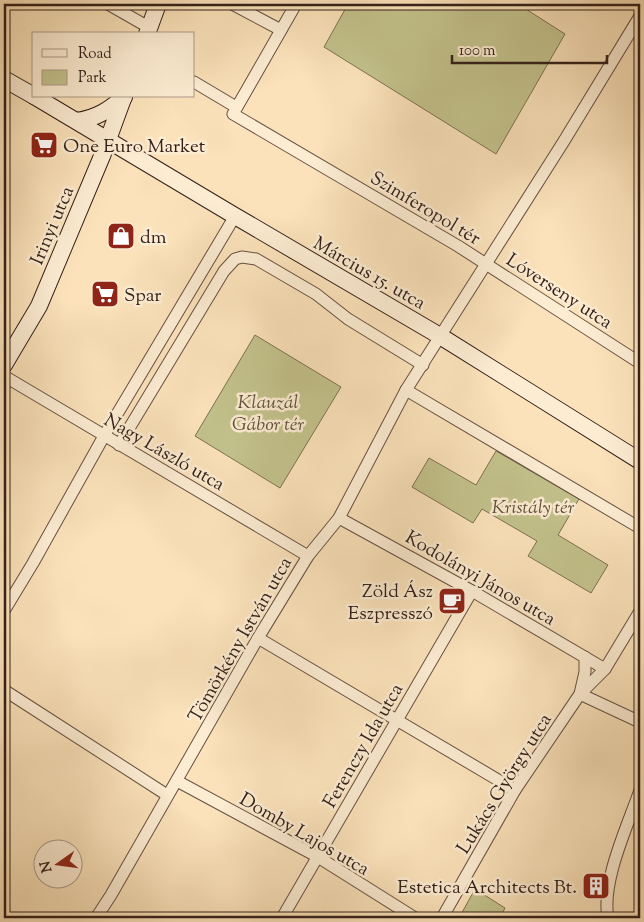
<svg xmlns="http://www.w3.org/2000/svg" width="644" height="922" viewBox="0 0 644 922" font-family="'Sorts Mill Goudy',serif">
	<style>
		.green { fill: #c3c28c; stroke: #7c7152 }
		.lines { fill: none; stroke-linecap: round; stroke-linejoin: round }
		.street-casing { stroke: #665041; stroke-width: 13 }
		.secondary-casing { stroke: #342019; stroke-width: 18 }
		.street { stroke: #fcecd2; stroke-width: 11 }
		.secondary { stroke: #fcecd2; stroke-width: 16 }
		.labels { text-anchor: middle; stroke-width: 5; stroke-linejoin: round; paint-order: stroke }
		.poi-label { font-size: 19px; fill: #342019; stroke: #fcecd2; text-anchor: start }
		.street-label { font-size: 19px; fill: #342019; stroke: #fcecd2 }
		.park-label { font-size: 19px; font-style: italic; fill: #5f513c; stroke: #fcecd2 }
	</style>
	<rect width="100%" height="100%" fill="#fbe2ba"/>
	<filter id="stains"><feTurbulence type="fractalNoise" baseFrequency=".004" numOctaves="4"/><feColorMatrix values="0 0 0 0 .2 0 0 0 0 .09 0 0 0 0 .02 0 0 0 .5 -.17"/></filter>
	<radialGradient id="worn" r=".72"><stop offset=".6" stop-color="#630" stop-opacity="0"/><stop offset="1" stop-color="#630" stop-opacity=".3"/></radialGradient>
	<g class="green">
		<path d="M348,4H518L565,34L496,154L324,47Z"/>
		<path d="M255,335L341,387L280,488L195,436Z"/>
		<path d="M496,451L579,499L558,535L608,565L591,593L528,556L537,541L482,509L473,523L412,487L429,458L476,485Z"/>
		<path d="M475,889L505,908L500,918H459Z"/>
	</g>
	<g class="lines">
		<defs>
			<g id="street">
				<path d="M108,4L150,28"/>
				<path d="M232,4L281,30"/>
				<path d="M296,4L233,114L458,246L640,363"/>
				<path d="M194,82L236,107"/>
				<path d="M4,376L308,556"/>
				<path d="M406,390L640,528"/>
				<path d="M119,445L224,271L235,259L242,257L256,259L316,294L348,319L423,365"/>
				<path d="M339,518L472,591L605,669"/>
				<path d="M4,611L33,563L104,436L235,216"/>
				<path d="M258,638L515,790"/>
				<path d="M585,657V672L580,694L640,722"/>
				<path d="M4,690L167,795"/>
				<path d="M177,781L318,857L415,918"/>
				<path d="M96,918L111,895L258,638L308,556L339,518L406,390L564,141L640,16"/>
				<path d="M282,918L472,591"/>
				<path d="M442,918L515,790L580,694L605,669L640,611"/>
				<path d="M608,918C601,882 628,825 640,790"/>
			</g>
			<g id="secondary">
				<path d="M147,34L158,4"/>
				<path d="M4,79L34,96"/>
				<path d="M34,96L235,216L440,336L640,461"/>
				<path d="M77,121C97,118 109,110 124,97"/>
				<path d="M4,365L39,306L102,156L124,96"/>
			</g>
		</defs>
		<use href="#street" class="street-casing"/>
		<use href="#secondary" class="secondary-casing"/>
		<use href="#street" class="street"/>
		<use href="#secondary" class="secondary"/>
	</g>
	<defs>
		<symbol id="supermarket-square" viewBox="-11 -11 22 22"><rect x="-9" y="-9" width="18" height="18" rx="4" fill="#8f2418" stroke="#fcecd2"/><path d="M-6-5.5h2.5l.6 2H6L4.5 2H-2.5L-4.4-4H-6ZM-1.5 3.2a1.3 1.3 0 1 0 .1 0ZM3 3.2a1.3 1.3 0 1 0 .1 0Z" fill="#fff"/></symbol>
		<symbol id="shop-square" viewBox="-11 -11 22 22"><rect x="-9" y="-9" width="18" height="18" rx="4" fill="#8f2418" stroke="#fcecd2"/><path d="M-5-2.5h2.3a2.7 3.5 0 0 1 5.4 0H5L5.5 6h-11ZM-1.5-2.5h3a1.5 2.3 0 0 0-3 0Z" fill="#fff"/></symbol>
		<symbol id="cafe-square" viewBox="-11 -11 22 22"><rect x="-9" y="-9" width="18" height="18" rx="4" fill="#8f2418" stroke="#fcecd2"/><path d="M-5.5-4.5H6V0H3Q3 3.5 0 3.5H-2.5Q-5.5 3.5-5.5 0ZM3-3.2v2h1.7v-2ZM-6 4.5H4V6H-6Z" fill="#fff"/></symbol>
		<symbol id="building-square" viewBox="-11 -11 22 22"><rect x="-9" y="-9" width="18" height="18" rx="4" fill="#8f2418" stroke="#fcecd2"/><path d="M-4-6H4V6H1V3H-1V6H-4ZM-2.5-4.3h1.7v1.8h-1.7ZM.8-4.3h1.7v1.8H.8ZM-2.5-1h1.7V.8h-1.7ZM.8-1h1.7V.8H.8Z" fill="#fff"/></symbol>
	</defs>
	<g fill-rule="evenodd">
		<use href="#supermarket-square" x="28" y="129" width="32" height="32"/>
		<use href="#shop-square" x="105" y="220" width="32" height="32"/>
		<use href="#supermarket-square" x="89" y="278" width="32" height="32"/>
		<use href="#cafe-square" x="436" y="585" width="32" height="32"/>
		<use href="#building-square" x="580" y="870" width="32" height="32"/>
	</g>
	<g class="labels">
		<g class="poi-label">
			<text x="63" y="152">One Euro Market</text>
			<text x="140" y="243">dm</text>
			<text x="124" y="301">Spar</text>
			<text x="433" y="597" text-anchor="end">Zöld Ász<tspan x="433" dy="22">Eszpresszó</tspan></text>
			<text x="577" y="893" text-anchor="end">Estetica Architects Bt.</text>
		</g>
		<g class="street-label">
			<text transform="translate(426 207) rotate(31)" y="7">Szimferopol tér</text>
			<text transform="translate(51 225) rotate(-67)" y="7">Irinyi utca</text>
			<text transform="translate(370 272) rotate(30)" y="7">Március 15. utca</text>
			<text transform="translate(560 290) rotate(33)" y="7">Lóverseny utca</text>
			<text transform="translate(165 451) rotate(30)" y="7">Nagy László utca</text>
			<text transform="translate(481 577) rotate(30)" y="7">Kodolányi János utca</text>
			<text transform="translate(239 639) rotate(-60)" y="7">Tömörkény István utca</text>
			<text transform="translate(362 745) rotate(-60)" y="7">Ferenczy Ida utca</text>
			<text transform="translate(503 783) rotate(-58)" y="7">Lukács György utca</text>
			<text transform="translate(305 833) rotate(30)" y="7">Domby Lajos utca</text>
		</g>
		<g class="park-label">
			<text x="268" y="408">Klauzál<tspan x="268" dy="22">Gábor tér</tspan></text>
			<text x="533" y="513">Kristály tér</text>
		</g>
	</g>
	<rect width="644" height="922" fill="none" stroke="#fbe2ba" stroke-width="20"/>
	<rect x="5" y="5" width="634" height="912" fill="none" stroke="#342019" stroke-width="2.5"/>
	<rect x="10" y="10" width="624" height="902" fill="none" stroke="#342019"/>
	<rect x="32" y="32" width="162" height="65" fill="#fcecd2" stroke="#ac9a88"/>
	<rect x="42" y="49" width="25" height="8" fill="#fcecd2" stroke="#ac9a88"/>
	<text x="78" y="58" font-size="15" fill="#342019">Road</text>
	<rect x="42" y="70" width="25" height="15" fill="#c3c28c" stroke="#ac9a88"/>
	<text x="78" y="82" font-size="15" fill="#342019">Park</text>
	<g transform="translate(58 864) rotate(256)"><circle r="24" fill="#fcecd2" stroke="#ac9a88"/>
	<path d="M0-4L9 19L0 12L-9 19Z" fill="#8f2418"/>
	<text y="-8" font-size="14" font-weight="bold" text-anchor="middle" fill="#342019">N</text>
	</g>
	<path d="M452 55v8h155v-8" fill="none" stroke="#342019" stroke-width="2.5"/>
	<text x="459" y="55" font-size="15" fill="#342019" stroke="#fcecd2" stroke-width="4" paint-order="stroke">100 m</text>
	<rect width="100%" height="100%" filter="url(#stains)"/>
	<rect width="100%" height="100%" fill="url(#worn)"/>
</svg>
